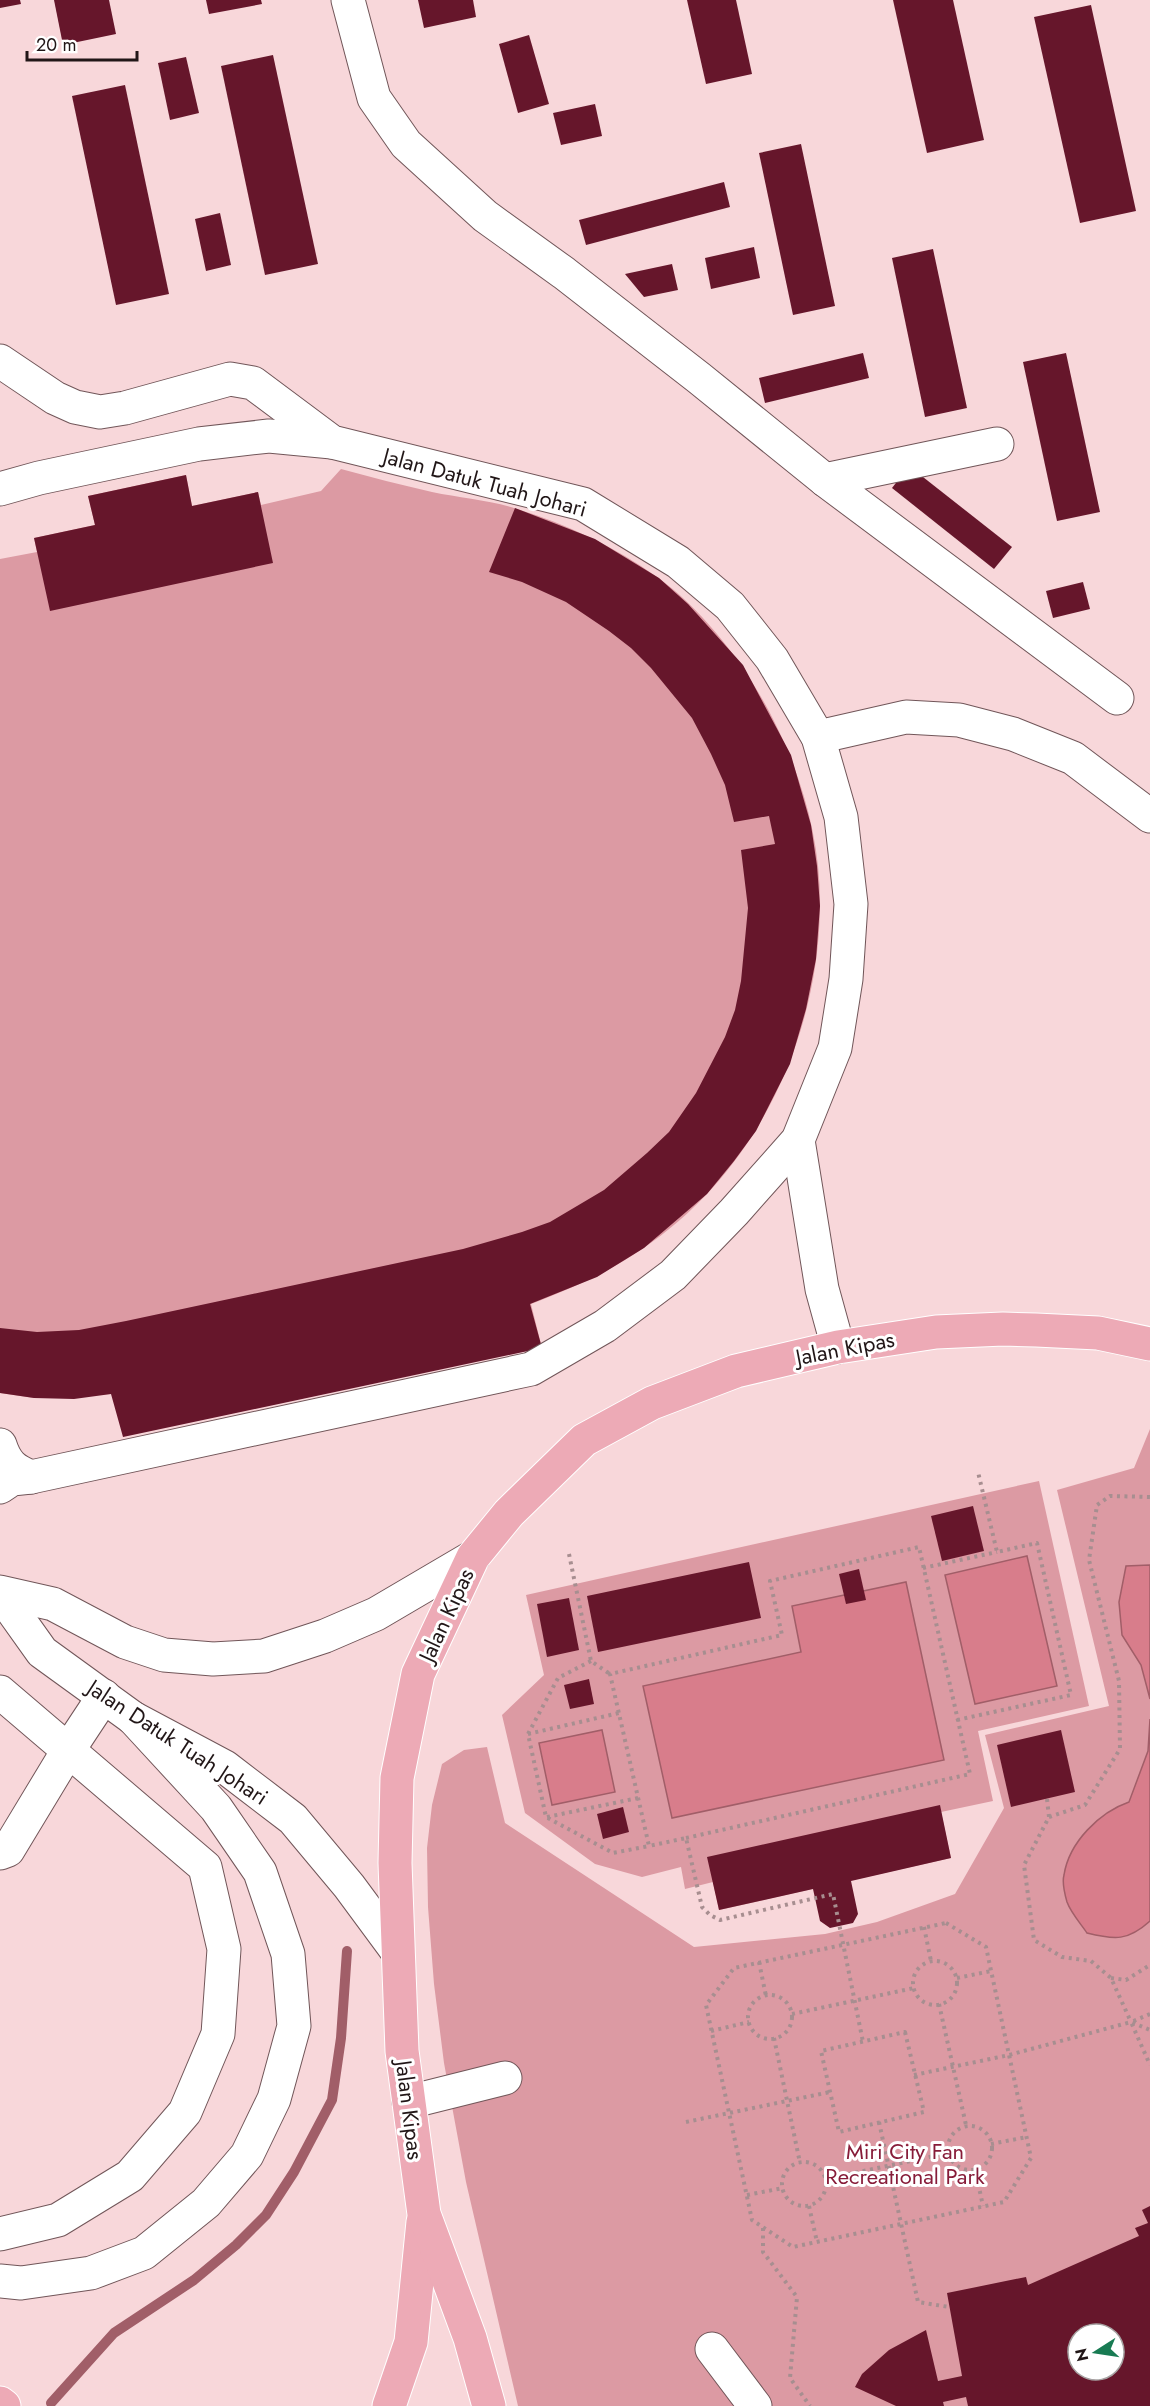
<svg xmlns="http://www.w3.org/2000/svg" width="1150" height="2406" viewBox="0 0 1150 2406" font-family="Jost,sans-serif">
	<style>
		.green { fill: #dc9aa3; fill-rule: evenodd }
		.water { fill: #d87d8b; stroke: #a15e68; stroke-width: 1.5 }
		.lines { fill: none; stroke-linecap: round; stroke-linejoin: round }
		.stream { stroke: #a15e68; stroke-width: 10 }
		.building { fill: #66162b; fill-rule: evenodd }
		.minor-casing { stroke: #715659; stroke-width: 35 }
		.major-casing { stroke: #fff; stroke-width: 35 }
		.path { stroke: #a78e90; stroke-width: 4; stroke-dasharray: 3 4.5; stroke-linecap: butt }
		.minor { stroke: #fff; stroke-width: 33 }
		.major { stroke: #edaab6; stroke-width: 33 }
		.labels { text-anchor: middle; stroke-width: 6; stroke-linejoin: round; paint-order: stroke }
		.street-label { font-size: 22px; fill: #211617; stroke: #fff }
		.park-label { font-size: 22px; fill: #871c39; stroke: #fff }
	</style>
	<rect width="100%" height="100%" fill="#f8d7da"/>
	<g class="green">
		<path d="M341,469C371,477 401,485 432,492C460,498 490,500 517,509C567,524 615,547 657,577C704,610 749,670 774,721C803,779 821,843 820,908C818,1040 755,1174 642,1249C607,1273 570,1289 531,1304L542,1348L111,1394L34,1398L0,1393V559L37,552L34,538L95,525L88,496L186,475L192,506L258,492L261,505L321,491Z"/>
		<path d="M1150,1429V2406H772L770,2398L752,2406H518L466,2182L444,2063L434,1984L428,1907L427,1848L432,1805L442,1764L464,1750L487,1747L505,1823L694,1947L825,1934L877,1922L955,1894L1004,1808L985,1735L1109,1706L1057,1490L1134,1468ZM1078,2334H1114V2370H1078Z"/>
		<path d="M1039,1481L1089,1706L978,1731L993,1801L941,1812L951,1858L719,1910L713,1882L685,1889L681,1867L642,1877L595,1864L525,1813L502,1715L544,1675L526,1595Z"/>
	</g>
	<g class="water">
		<path d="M1027,1556L1057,1686L975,1704L945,1575Z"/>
		<path d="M1150,1565V1699L1141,1665L1122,1635L1119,1602L1126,1566Z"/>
		<path d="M906,1582L944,1760L672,1818L643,1686L801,1652L792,1606Z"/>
		<path d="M1150,1719V1921C1128,1941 1115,1940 1087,1933C1081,1924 1071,1913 1067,1902C1065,1895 1062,1882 1064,1875C1069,1842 1100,1812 1129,1802L1148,1751Z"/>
		<path d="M602,1730L615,1792L552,1805L539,1743Z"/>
	</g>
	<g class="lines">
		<path class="stream" d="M51,2403L114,2333L194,2280L236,2245L266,2215L294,2172L332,2100L341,2038L347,1951"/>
	</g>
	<g class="building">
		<path d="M0,0H20L21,4L0,8Z"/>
		<path d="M54,0H109L116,34L63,45Z"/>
		<path d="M206,0H261L262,4L209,14Z"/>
		<path d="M418,0H473L476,17L424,28Z"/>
		<path d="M687,0H736L752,74L706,84Z"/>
		<path d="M893,0H953L984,140L927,153Z"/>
		<path d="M1091,5L1136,211L1080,223L1034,17Z"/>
		<path d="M529,35L549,104L518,113L499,44Z"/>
		<path d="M273,55L318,264L265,275L221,66Z"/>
		<path d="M186,57L199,113L170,120L158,63Z"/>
		<path d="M125,85L169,294L116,305L72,96Z"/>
		<path d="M595,104L602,136L561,145L553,113Z"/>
		<path d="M801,144L835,306L793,315L759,153Z"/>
		<path d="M724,182L730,207L586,245L579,220Z"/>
		<path d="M220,213L231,265L206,271L195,219Z"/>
		<path d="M754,247L760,278L711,289L705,258Z"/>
		<path d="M933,249L967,408L925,417L892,258Z"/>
		<path d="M672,264L678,290L644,297L625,274Z"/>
		<path d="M863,353L869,378L765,403L759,378Z"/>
		<path d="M1066,353L1100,512L1057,521L1023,362Z"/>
		<path d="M909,466L1012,547L994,569L892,488Z"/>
		<path d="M186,475L192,506L258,492L273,563L50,611L34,538L95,525L88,496Z"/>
		<path d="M515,508L595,539L659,578L688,604L743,665L791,755L811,825L817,866L820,906L816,959L806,1009L790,1064L756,1131L734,1161L707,1194L644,1248L597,1277L530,1304L542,1348L123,1437L111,1394L74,1399L34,1398L0,1393V1328L37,1332L79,1330L126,1321L463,1249L522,1232L550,1222L604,1190L647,1153L669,1132L696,1093L725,1037L735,1010L741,981L748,908L741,850L775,844L769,816L734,822L725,785L711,754L692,718L651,668L631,648L609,631L566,602L522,582L489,572Z"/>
		<path d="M1083,582L1090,609L1053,618L1046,591Z"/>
		<path d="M973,1506L984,1551L942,1561L931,1516Z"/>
		<path d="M749,1562L761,1618L598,1652L587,1596Z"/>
		<path d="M859,1569L866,1600L846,1604L839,1574Z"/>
		<path d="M569,1598L579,1650L547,1657L537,1604Z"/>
		<path d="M589,1679L594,1704L570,1709L564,1685Z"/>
		<path d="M1061,1730L1075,1792L1011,1807L997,1745Z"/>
		<path d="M940,1805L951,1858L851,1881L858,1914L853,1923L830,1928L820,1921L813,1889L719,1910L707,1857Z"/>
		<path d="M623,1807L629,1832L603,1839L597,1814Z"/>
		<path d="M1150,2206V2406H968L966,2397L943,2402L944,2406H896L855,2387L862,2374L889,2350L926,2330L938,2381L962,2376L947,2293L1026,2277L1028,2285L1139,2236L1135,2228L1148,2223L1142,2210ZM1078,2334H1114V2370H1078Z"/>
	</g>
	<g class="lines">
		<defs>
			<g id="minor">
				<path d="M348,0L374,98L406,144L485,216L564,273L699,378L825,480L1117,698"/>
				<path d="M0,361L55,398L75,407L100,412L125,408L230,379L253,383L332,442L583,504L678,562L730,606L772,659L818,737L841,817L851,904L846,979L835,1048L798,1140L734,1212L673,1275L605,1326L531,1369L31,1477L12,1479L0,1487"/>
				<path d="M825,480L997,444"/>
				<path d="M0,489L39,478L199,444L269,436L332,442"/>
				<path d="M818,737L906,717L959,720L1013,734L1073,758L1150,816"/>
				<path d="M798,1140L822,1289L838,1347"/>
				<path d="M0,1445C6,1464 14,1470 31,1477"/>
				<path d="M0,1592L53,1604L125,1642L164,1655L213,1659L264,1656L325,1636L376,1614L473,1557"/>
				<path d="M0,1593L42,1652L133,1718L225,1767L293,1819L349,1886L397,1951"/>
				<path d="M0,1692L205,1867L224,1949L218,2034L185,2112L130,2176L58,2220L0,2234"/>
				<path d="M0,1853L8,1850L69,1749L104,1696"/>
				<path d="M409,2102L505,2078"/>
				<path d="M0,2281L21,2283L91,2273L144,2253L206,2203L247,2155L274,2099L294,2026L288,1954L260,1872L216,1808L133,1718"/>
				<path d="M712,2349L755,2406"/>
			</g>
			<g id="major">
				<path d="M0,2403L4,2406"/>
				<path d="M389,2406L411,2342L423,2222"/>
				<path d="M489,2406L470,2338L424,2214L402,2051L395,1863L397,1778L418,1674L473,1557L509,1513L584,1440L652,1403L736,1371L838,1347L936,1332L1003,1329L1036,1330L1098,1333L1150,1344"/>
			</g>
		</defs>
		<use href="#minor" class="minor-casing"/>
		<use href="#major" class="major-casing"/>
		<g class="path">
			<path d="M569,1554L591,1661L610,1674"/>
			<path d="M923,1568L997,1552"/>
			<path d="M591,1661L558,1678L528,1734L546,1817L613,1853L649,1846"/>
			<path d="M957,1720L1071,1695L1037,1543L997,1552L978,1472"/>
			<path d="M528,1734L619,1713"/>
			<path d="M1047,1799L1049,1817L1024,1865L1034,1940L1062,1957L1091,1961L1111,1978L1131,2022"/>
			<path d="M547,1817L638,1798"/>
			<path d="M1049,1817L1085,1805L1120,1749L1119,1681L1089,1560L1097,1505L1110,1496L1150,1497"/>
			<path d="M686,1838L970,1774L919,1547L770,1581L782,1635L610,1674L649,1846L686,1838L702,1907L710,1915L720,1920L833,1894L863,2042"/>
			<path d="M946,1923L986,1947L1031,2158L1004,2202L793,2247L752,2220L706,2005L734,1968Z"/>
			<path d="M924,1927L931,1961"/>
			<circle cx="935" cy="1983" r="22"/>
			<path d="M759,1962L766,1996"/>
			<path d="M957,1978L991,1971"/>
			<path d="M1111,1978L1126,1980L1150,1965"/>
			<circle cx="770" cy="2017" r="22"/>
			<path d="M939,2004L966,2125"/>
			<path d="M792,2014L914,1988"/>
			<path d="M1150,2014L1131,2022L1150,2065"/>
			<path d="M711,2031L749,2022"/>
			<path d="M905,2032L924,2112L839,2132L821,2051Z"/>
			<path d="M774,2038L800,2163"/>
			<path d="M914,2075L1009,2055L1131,2022L1150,2030"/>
			<path d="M686,2122L830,2092"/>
			<path d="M879,2122L918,2302L949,2307"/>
			<circle cx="970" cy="2148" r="22"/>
			<path d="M991,2144L1027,2137"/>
			<circle cx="804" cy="2184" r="22"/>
			<path d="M975,2169L983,2206"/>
			<path d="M826,2179L948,2153"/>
			<path d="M747,2195L783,2188"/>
			<path d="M809,2206L817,2242"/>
			<path d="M763,2228V2252L797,2297L790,2378L810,2406"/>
		</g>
		<use href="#minor" class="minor"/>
		<use href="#major" class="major"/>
	</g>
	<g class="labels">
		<g class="street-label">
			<text transform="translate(485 482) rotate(15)" y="8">Jalan Datuk Tuah Johari</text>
			<text transform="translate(845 1348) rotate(-11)" y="8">Jalan Kipas</text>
			<text transform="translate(446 1615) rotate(-65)" y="8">Jalan Kipas</text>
			<text transform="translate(178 1742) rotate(33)" y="8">Jalan Datuk Tuah Johari</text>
			<text transform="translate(410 2110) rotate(83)" y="8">Jalan Kipas</text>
		</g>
		<g class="park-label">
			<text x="905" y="2159">Miri City Fan<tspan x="905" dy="25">Recreational Park</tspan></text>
		</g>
	</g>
	<g transform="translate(1096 2352) rotate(258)"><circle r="28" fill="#ffffff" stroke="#a6a2a2" stroke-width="1.5"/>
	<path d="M0-4.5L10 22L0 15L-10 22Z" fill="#187b53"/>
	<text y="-9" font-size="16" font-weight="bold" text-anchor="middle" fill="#211617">N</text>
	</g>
	<path d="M27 51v9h110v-9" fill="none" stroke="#211617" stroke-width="3"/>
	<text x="36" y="51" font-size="18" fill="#211617" stroke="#ffffff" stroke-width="4.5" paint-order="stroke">20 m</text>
</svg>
